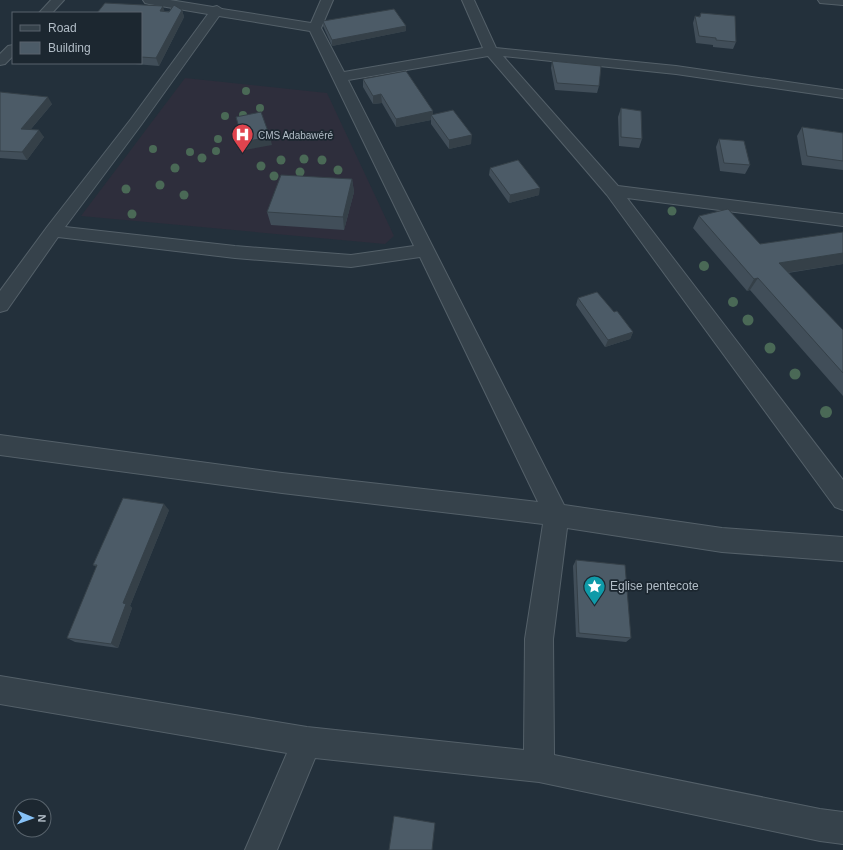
<svg xmlns="http://www.w3.org/2000/svg" width="843" height="850" viewBox="0 0 843 850" font-family="Helvetica,sans-serif">
	<style>
		.medical { fill: #2e2e3c }
		.lines { fill: none; stroke-linecap: round; stroke-linejoin: round }
		.minor-casing { stroke: #546069; stroke-width: 2 }
		.minor { fill: #36424b; fill-rule: evenodd }
		.tree { fill: #4a6956 }
		.wall { fill: #414e59 }
		.shaded-wall { fill: #354048 }
		.building { fill: #4c5b67; stroke: #354048 }
		.labels { text-anchor: middle; stroke-width: 3.5; stroke-linejoin: round; paint-order: stroke }
		.far-poi-label { font-size: 10px; fill: #b2bdc7; stroke: #1c2730; text-anchor: start }
		.poi-label { font-size: 12px; fill: #b2bdc7; stroke: #1c2730; text-anchor: start }
	</style>
	<rect width="100%" height="100%" fill="#23303b"/>
	<path class="medical" d="M185,78L327,93L394,236L385,244L81,216Z"/>
	<g class="lines">
		<defs>
			<g id="minor">
				<path d="M51,0H64L52,13H39Z"/>
				<path d="M143,0H170L213,7L217,6L222,9L311,23L321,0H333L321,28L344,72L483,48L462,0H474L496,48L676,66L843,90V98L676,74L503,56L618,186L843,214V226L627,198L843,480V510L835,507L607,195L488,56L348,80L564,505L722,528L843,537V561L722,552L567,528L553,639L554,755L820,809L843,812V844L820,841L539,782L315,758L277,850H245L287,753L0,704V676L307,727L524,750L525,639L543,524L282,493L0,455V435L282,473L538,502L420,257L351,267L235,258L58,237L7,310L0,312V291L47,227L131,119L208,14L149,4L145,3ZM219,16L310,31L414,246L351,255L235,246L65,227L141,125Z"/>
				<path d="M818,0H843V5L820,3Z"/>
				<path d="M13,45V56L5,64L0,65V54L8,46Z"/>
			</g>
		</defs>
		<use href="#minor" class="minor-casing"/>
		<use href="#minor" class="minor"/>
	</g>
	<g class="tree">
		<circle cx="246" cy="91" r="4"/>
		<circle cx="260" cy="108" r="4"/>
		<circle cx="243" cy="115" r="4"/>
		<circle cx="225" cy="116" r="4"/>
		<circle cx="218" cy="139" r="4"/>
		<circle cx="153" cy="149" r="4"/>
		<circle cx="216" cy="151" r="4"/>
		<circle cx="190" cy="152" r="4"/>
		<circle cx="202" cy="158" r="4.5"/>
		<circle cx="304" cy="159" r="4.5"/>
		<circle cx="281" cy="160" r="4.5"/>
		<circle cx="322" cy="160" r="4.5"/>
		<circle cx="261" cy="166" r="4.5"/>
		<circle cx="175" cy="168" r="4.5"/>
		<circle cx="338" cy="170" r="4.5"/>
		<circle cx="300" cy="172" r="4.5"/>
		<circle cx="274" cy="176" r="4.5"/>
		<circle cx="160" cy="185" r="4.5"/>
		<circle cx="126" cy="189" r="4.5"/>
		<circle cx="184" cy="195" r="4.5"/>
		<circle cx="672" cy="211" r="4.5"/>
		<circle cx="132" cy="214" r="4.5"/>
		<circle cx="704" cy="266" r="5"/>
		<circle cx="733" cy="302" r="5"/>
		<circle cx="748" cy="320" r="5.5"/>
		<circle cx="770" cy="348" r="5.5"/>
		<circle cx="795" cy="374" r="5.5"/>
		<circle cx="826" cy="412" r="6"/>
	</g>
	<g class="wall">
		<path d="M182,10L184,17L159,66L135,64V63H141V13Z"/>
		<path d="M701,13L736,42L733,49L713,47V45L696,43L693,23L695,16L699,17Z"/>
		<path d="M323,21L406,26V31L332,46L323,26Z"/>
		<path d="M552,61L599,86L597,93L555,90L551,68Z"/>
		<path d="M363,79L433,111V115L471,144L449,149L431,124V120L396,127L382,103L373,104L363,87Z"/>
		<path d="M0,92L52,104L31,129L44,137L27,160L0,158Z"/>
		<path d="M621,108L642,139L639,148L619,146L618,117Z"/>
		<path d="M802,127L843,133V170L802,165L797,136Z"/>
		<path d="M719,139L750,165L745,174L720,171L716,147Z"/>
		<path d="M490,168L539,195L509,203L489,175Z"/>
		<path d="M352,179L354,192L344,230L271,225L267,212Z"/>
		<path d="M699,216L760,244L843,232V264L788,273L843,330V396L750,290L747,291L693,228Z"/>
		<path d="M578,298L614,312L633,332L630,339L605,347L576,305Z"/>
		<path d="M169,510L130,606L132,608L118,648L75,642L67,638L97,567L93,565Z"/>
		<path d="M576,560L631,638L626,642L576,637L573,566Z"/>
	</g>
	<g class="shaded-wall">
		<path d="M163,6L165,13L160,11Z"/>
		<path d="M182,10L184,17L159,66L156,58Z"/>
		<path d="M406,26V31L332,46V40Z"/>
		<path d="M381,94L382,103L373,104V96Z"/>
		<path d="M48,97L52,104L25,136L21,129Z"/>
		<path d="M433,111V117L431,115V120L396,127V119Z"/>
		<path d="M39,130L44,137L27,160L22,152Z"/>
		<path d="M472,135L471,144L449,149V140Z"/>
		<path d="M270,137L272,145L245,150L243,142Z"/>
		<path d="M352,179L354,192L344,230L343,217Z"/>
		<path d="M540,188L539,195L509,203L510,195Z"/>
		<path d="M843,253V264L771,275L779,263Z"/>
		<path d="M758,278L750,290L747,291L754,279Z"/>
		<path d="M633,332L630,339L605,347L608,340Z"/>
		<path d="M164,504L169,510L130,606L132,608L118,648L111,644L123,603Z"/>
	</g>
	<g class="building">
		<path d="M105,3L163,6L160,11L169,12L174,5L182,10L156,58L141,57V13H97Z"/>
		<path d="M394,9L406,26L332,40L323,21Z"/>
		<path d="M701,13L735,16L736,42L716,40V38L699,36L695,16L700,17Z"/>
		<path d="M552,61L601,66L599,86L557,83Z"/>
		<path d="M406,71L433,111L396,119L381,94L373,96L363,79Z"/>
		<path d="M0,92L48,97L21,129L39,130L22,152L0,151Z"/>
		<path d="M621,108L641,111L642,139L621,137Z"/>
		<path d="M453,110L472,135L449,140L431,115Z"/>
		<path d="M261,112L270,137L243,142L236,117Z"/>
		<path d="M802,127L843,133V161L807,156Z"/>
		<path d="M719,139L744,141L750,165L724,163Z"/>
		<path d="M518,160L540,188L510,195L490,168Z"/>
		<path d="M281,175L352,179L343,217L267,212Z"/>
		<path d="M728,209L760,244L843,232V253L779,263L843,330V373L758,278L754,279L699,216Z"/>
		<path d="M597,292L614,312L617,311L633,332L608,340L578,298Z"/>
		<path d="M123,498L164,504L123,603L126,604L111,644L67,638L97,565H93Z"/>
		<path d="M576,560L625,565L631,638L579,633Z"/>
		<path d="M394,816L435,823L432,850H389Z"/>
	</g>
	<defs>
		<symbol id="hospital-pin" viewBox="-11 -11 22 30"><path d="M0 17L-7.5 6A9.5 9.5 0 1 1 7.5 6Z" fill="#e0444e" stroke="#1c2730"/><path d="M-5-5h3v3.5h4V-5h3V5h-3V1.5h-4V5h-3Z" fill="#fff"/></symbol>
		<symbol id="sight-pin" viewBox="-11 -11 22 30"><path d="M0 17L-7.5 6A9.5 9.5 0 1 1 7.5 6Z" fill="#0f9aa8" stroke="#1c2730"/><path d="M0-6L1.8-2.2L6-1.7L2.9 1.2L3.7 5.4L0 3.3L-3.7 5.4L-2.9 1.2L-6-1.7L-1.8-2.2Z" fill="#fff"/></symbol>
	</defs>
	<g fill-rule="evenodd">
		<use href="#hospital-pin" x="230" y="122" width="25" height="34"/>
		<use href="#sight-pin" x="582" y="574" width="25" height="34"/>
	</g>
	<g class="labels">
		<g class="far-poi-label">
			<text x="258" y="139">CMS Adabawéré</text>
		</g>
		<g class="poi-label">
			<text x="610" y="590">Eglise pentecote</text>
		</g>
	</g>
	<rect x="12" y="12" width="130" height="52" fill="#1c2730" stroke="#58636c"/>
	<rect x="20" y="25" width="20" height="6" fill="#36424b" stroke="#58636c"/>
	<text x="48" y="32" font-size="12" fill="#b2bdc7">Road</text>
	<rect x="20" y="42" width="20" height="12" fill="#4c5b67" stroke="#58636c"/>
	<text x="48" y="52" font-size="12" fill="#b2bdc7">Building</text>
	<g transform="translate(32 818) rotate(92)"><circle r="19" fill="#1c2730" stroke="#58636c"/>
	<path d="M0-3L7 15L0 10L-7 15Z" fill="#87c2f7"/>
	<text y="-6" font-size="11" font-weight="bold" text-anchor="middle" fill="#b2bdc7">N</text>
	</g>
</svg>
